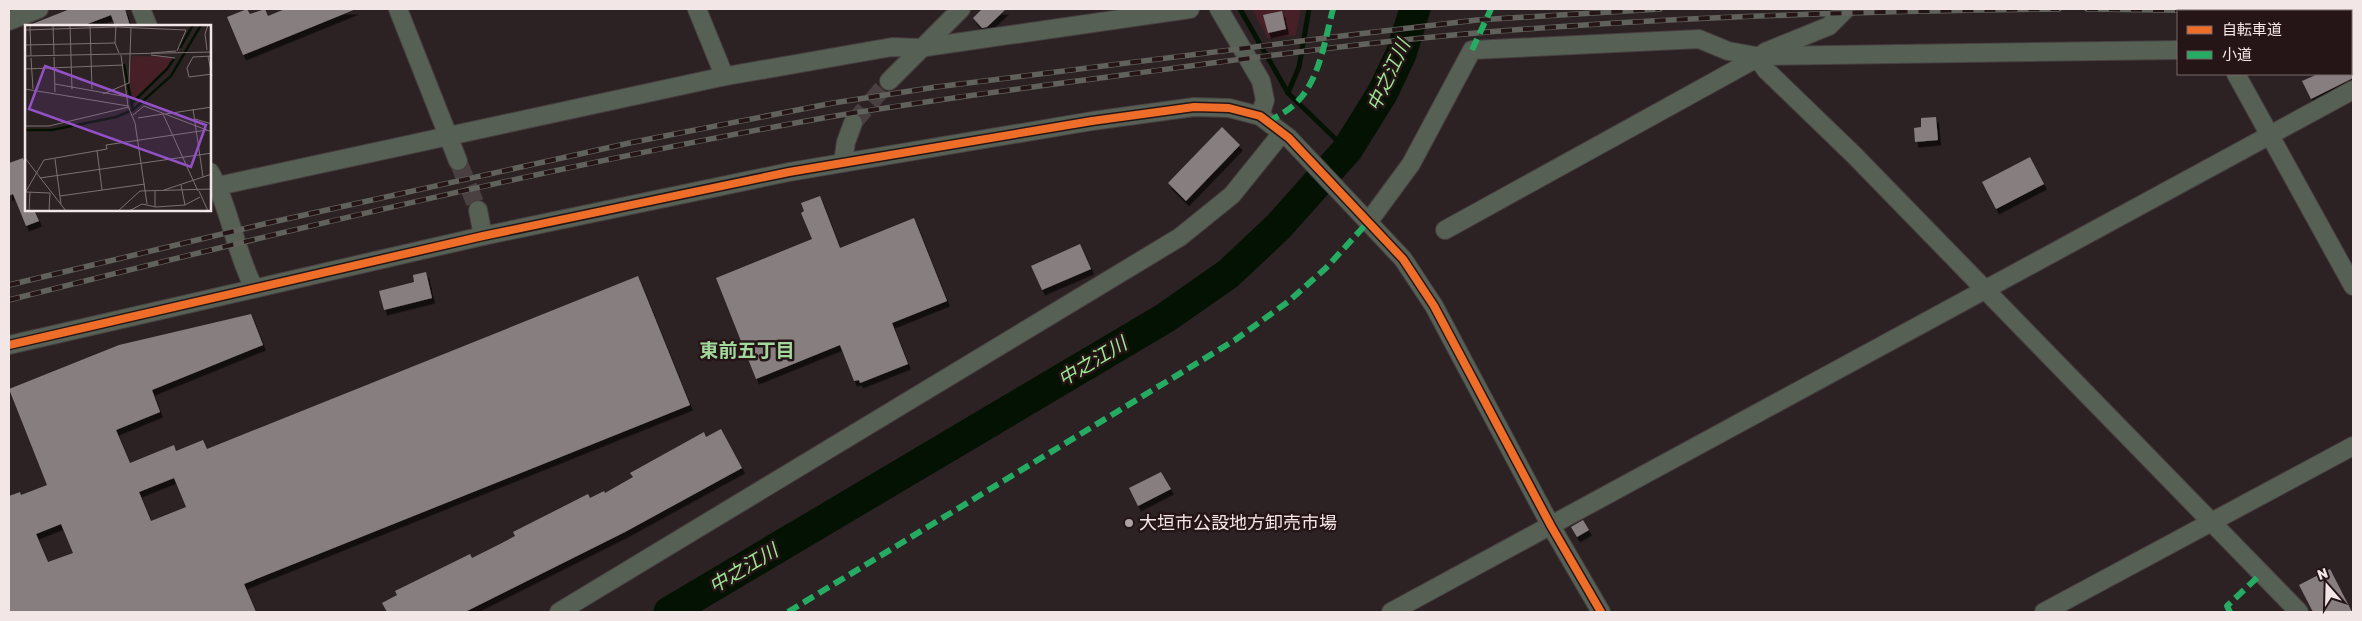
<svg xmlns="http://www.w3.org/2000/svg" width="2362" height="621" viewBox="0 0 2362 621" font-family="Rubik,'Noto Sans JP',sans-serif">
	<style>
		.green { fill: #461f27 }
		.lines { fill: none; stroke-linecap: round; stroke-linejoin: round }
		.stream { stroke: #041203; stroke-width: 5 }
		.river { stroke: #041203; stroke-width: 31 }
		.building { fill: #877e7f; fill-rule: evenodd; filter: url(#shadow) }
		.minor-tunnel { stroke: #4a3f41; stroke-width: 18; stroke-dasharray: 18 9; stroke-linecap: butt }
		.minor-casing { stroke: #473e40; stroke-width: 20 }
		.minor { stroke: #566054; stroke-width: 18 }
		.rail-casing { stroke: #60625b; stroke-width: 5.5 }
		.rail { stroke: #261517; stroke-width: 4; stroke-dasharray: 11; stroke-linecap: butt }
		.quiet { stroke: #26ab63; stroke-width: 6; stroke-dasharray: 12 6; stroke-linecap: butt }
		.cycleway-casing { stroke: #261517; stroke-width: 11 }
		.cycleway { stroke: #ee6e29; stroke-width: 8 }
		.poi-dot { fill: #ada1a3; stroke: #261517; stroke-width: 2 }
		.labels { text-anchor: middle; stroke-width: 5; stroke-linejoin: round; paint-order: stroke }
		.poi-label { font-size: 18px; fill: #f3e6e7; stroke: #261517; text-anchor: start }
		.water-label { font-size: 19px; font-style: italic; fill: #9de995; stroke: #261517 }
		.neighbourhood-label { font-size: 19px; font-weight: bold; fill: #a2d89b; stroke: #261517 }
		.inset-river { fill: none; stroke: #041203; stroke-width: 2.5 }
		.inset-road { fill: none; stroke: #7c7072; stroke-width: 1 }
		.view { fill: #9351c7; fill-opacity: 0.15; stroke: #9351c7; stroke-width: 2.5 }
		.inset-edge { fill: none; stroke: #f3e6e7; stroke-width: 2.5 }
	</style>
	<defs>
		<filter id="shadow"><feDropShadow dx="3" dy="5.5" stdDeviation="0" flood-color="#0009"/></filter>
	</defs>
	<rect width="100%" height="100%" fill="#2c2224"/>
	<path class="green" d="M1252,9H1301L1296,35L1268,39Z"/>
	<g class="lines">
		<g class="stream">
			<path d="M1240,9L1288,93L1347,150"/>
			<path d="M1288,93L1299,67L1309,9"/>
		</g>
		<path class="river" d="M669,612L1165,318L1228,274L1278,227L1347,150L1383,92L1401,54L1415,9"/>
	</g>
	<g class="building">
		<path d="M70,9H125L130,26H115L111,15L82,26H27Z"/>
		<path d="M247,9L250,14L265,9L268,16L285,9H356L243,55L227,17Z"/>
		<path d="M982,9H1006L987,27L982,28L973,18Z"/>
		<path d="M1282,11L1286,29L1268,33L1263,15Z"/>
		<path d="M2318,74H2353V78L2311,99L2302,81Z"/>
		<path d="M1936,117L1938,140L1915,142L1914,128L1921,127V118Z"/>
		<path d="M1222,127L1240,145L1186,201L1168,183Z"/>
		<path d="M2030,157L2044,184L1996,209L1982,182Z"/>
		<path d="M23,158L26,167V210H34L39,221L26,226L13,194L9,196V163Z"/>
		<path d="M820,196L840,248L914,218L947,301L892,323L908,364L860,383L859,380L854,381L840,345L756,379L716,278L812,239L801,213L804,211L801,203Z"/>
		<path d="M1080,244L1091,269L1042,290L1031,266Z"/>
		<path d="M426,272L432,298L384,310L379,291L414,282L413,275Z"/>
		<path d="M638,276L690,405L244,584L256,612H9V496L20,492L21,495L47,485L9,389L119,345L251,314L263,345L152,390L160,412L116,430L130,463L174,445L176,451L203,440L207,449ZM174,478L186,507L151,521L139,492ZM61,524L73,553L48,562L36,534Z"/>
		<path d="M721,429L742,468L625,532L465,612H387L382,603L397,595L395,591L470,554L472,558L500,544L515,536L513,532L588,494L590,498L604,491L605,493L633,477L630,473L704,432L706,437Z"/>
		<path d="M1161,472L1171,489L1138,506L1129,488Z"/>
		<path d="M1583,520L1589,530L1577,537L1571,527Z"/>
		<path d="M2330,569L2352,612H2313L2299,585Z"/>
	</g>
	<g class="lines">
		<g class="minor-tunnel">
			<path d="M853,123L889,81"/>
			<path d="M458,161L478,210"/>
		</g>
		<defs>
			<g id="minor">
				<path d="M141,9L148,26"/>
				<path d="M398,9L458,161"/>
				<path d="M697,9L721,68V77"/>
				<path d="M1219,9L1261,81L1265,100L1260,116"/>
				<path d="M2203,9L2205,11"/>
				<path d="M9,21L39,9"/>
				<path d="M1765,52L1829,26L1846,9"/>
				<path d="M1756,56L1766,70L1854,155L2299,612"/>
				<path d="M2351,56H2353"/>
				<path d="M2236,74L2353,286"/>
				<path d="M889,81L961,9"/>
				<path d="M843,162L846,142L853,123"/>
				<path d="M210,172C230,208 235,251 254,288"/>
				<path d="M218,186L721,77L892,47L919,48L1190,9"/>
				<path d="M478,210L483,236"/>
				<path d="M1369,221L1411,164L1472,50L1699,39L1728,51L1756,56L2178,50"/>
				<path d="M1445,230L1757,58"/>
				<path d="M9,345L483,236L789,172L1092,121L1194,107L1229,108L1260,116L1289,138L1403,259L1434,306L1551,526L1601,612"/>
				<path d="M559,612L1180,237L1232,195L1282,133"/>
				<path d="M1391,612L2353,90"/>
				<path d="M2044,612L2353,446"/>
			</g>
		</defs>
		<use href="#minor" class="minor-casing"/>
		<use href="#minor" class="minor"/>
		<defs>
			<g id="rail">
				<path d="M2087,9L2231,11"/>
				<path d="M2351,16H2353"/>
				<path d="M9,285L268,223L634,142L833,103L936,87L1333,37L1477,20L1660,9"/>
				<path d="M9,300C279,232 549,167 823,118C923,101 1023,88 1123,75C1236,60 1350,44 1465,34C1662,17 1860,11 2059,9"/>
			</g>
		</defs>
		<use href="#rail" class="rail-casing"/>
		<use href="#rail" class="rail"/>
		<g class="quiet">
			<path d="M1472,50L1491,9"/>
			<path d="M1268,122C1278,116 1288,111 1297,102C1320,79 1325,39 1333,9"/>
			<path d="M788,612L1235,340L1289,301L1326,268L1369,221"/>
			<path d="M2230,612L2227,606L2261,574"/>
		</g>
		<defs>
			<path id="cycleway" d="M9,345L483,236L789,172L1092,121L1194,107L1229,108L1260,116L1289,138L1403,259L1434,306L1551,526L1601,612"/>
		</defs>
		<use href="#cycleway" class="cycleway-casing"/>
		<use href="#cycleway" class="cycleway"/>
	</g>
	<circle class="poi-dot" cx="1129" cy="523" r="5"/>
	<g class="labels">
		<g class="poi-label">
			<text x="1139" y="529">大垣市公設地方卸売市場</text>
		</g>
		<g class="water-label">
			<text transform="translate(1388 75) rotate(-65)" y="7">中之江川</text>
			<text transform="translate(1092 361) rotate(-31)" y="7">中之江川</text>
			<text transform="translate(743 568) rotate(-31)" y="7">中之江川</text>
		</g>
		<g class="neighbourhood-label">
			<text x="747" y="357">東前五丁目</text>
		</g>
	</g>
	<g transform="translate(25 25)">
		<rect width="186" height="186" fill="#2c2224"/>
		<path d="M107,31L149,32L141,45L107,76L103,59Z" fill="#461f27"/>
		<path class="inset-river" d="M155,23L168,0M99,39L108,85M105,80L142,44L149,34M0,105H27L91,92L108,85L146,51L176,0"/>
		<path class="inset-road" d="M5,0L6,31M28,0L29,30M45,0L47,64M65,0L67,64M91,0L90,18L94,28M0,5L91,2L161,5L152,26M0,20L90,18M182,25L180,9L183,0M126,28L151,26M96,30L103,81M126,30L150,33M0,31L187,27M183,31L187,51M187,31L168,32L162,43L164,52L187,49M29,32L30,67M6,33L8,64M0,44L98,40M30,59L103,72M0,64L103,81L110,98L122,179M78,69L104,58L106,3M168,84L178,152M138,89L173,166M140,89L187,82M108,90L119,81L187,107M113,93L138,89M170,94L187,99M0,101H24L104,82M72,125L77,165M0,133L41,186M30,134L36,179M15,153L187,128M156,160L160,180M139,165L187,149M130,166V182M174,166L183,186M1,167L25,168M0,168L19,135L82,124L81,120L182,105M35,171L120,159M4,186L5,167M24,186L25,168M93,186L115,166L187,164M104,186L117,179L131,182L160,180L175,172"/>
		<path class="view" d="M20,41L181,100L166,142L4,84Z"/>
		<rect width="186" height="186" class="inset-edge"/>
	</g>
	<rect width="2362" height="621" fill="none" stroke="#f3e6e7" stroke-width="20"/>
	<rect x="2177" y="10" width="175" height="65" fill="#261517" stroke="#78696a"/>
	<rect x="2187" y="26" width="25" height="8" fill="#ee6e29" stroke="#78696a"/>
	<text x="2222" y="35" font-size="15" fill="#f3e6e7">自転車道</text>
	<rect x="2187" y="51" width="25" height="8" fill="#26ab63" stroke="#78696a"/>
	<text x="2222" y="60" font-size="15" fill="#f3e6e7">小道</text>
	<g transform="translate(2327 586) rotate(340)" stroke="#261517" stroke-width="4" paint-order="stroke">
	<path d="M0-4L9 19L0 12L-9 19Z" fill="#f3e6e7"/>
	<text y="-8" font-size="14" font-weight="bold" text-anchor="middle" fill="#f3e6e7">N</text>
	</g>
</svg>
